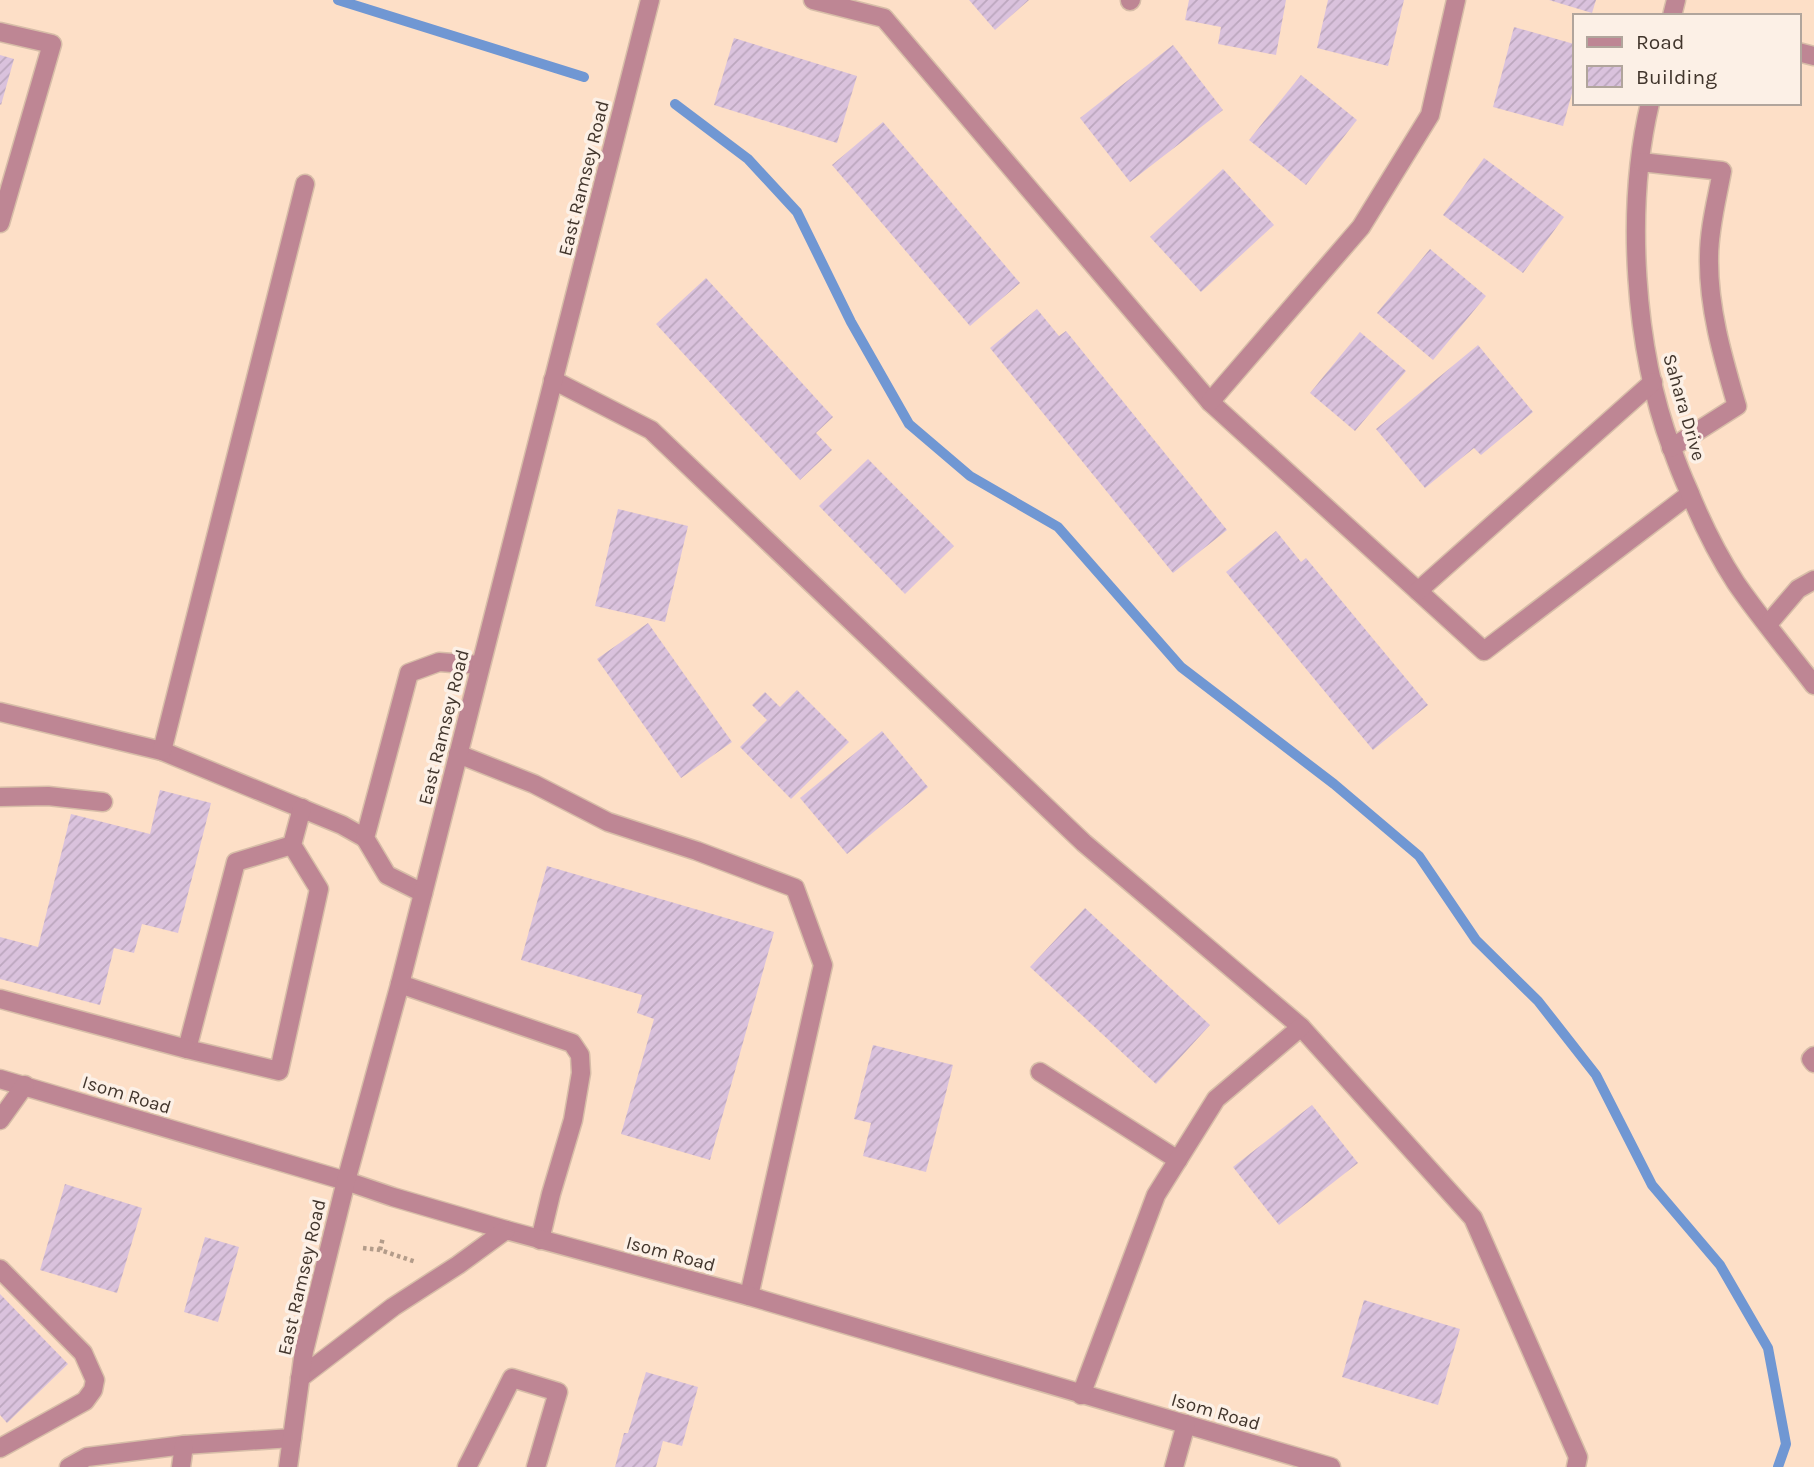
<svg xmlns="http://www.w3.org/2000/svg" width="1814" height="1467" viewBox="0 0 1814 1467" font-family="Karla,sans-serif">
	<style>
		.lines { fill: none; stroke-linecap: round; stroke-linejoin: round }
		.stream { stroke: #7097d3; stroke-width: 10 }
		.building { fill: url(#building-hatch) }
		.minor-casing { stroke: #d7bda8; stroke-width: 21 }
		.path { stroke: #b39c8a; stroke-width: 4.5; stroke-dasharray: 3.5 3.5; stroke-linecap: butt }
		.minor { stroke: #be8694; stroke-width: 18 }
		.labels { text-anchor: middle; stroke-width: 7; stroke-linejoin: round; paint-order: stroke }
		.street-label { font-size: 19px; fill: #41352c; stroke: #fcf0e6 }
	</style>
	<defs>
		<pattern id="building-hatch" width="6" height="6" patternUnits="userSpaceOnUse" patternTransform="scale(1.75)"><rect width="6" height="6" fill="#dac2dd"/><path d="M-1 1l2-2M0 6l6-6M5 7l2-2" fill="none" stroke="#bca7be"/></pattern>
	</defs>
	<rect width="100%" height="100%" fill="#fddfc7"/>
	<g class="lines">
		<g class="stream">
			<path d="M338,0L584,77"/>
			<path d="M675,104L748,159L797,212L851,322L909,424L970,476L1058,527L1181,667L1334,784L1419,856L1476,940L1538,1001L1596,1075L1652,1185L1720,1265L1768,1348L1786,1444L1778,1467"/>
		</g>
	</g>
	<g class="building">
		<path d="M969,0H1029L995,30Z"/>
		<path d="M1189,0H1286L1276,55L1218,44L1221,27L1185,20Z"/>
		<path d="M1328,0H1404L1388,66L1317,48Z"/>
		<path d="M1549,0H1596L1592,13Z"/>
		<path d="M1514,27L1574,44V86L1563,126L1493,107Z"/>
		<path d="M734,38L857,76L837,143L714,105Z"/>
		<path d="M1173,45L1223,110L1130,182L1080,118Z"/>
		<path d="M0,55L14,59L1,105L0,104Z"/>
		<path d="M1301,75L1357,120L1306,185L1249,140Z"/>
		<path d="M883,122L1020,283L970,326L832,165Z"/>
		<path d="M1484,158L1564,217L1523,273L1443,215Z"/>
		<path d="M1223,169L1274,225L1201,292L1150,237Z"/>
		<path d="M1430,249L1486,296L1433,360L1377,313Z"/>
		<path d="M706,278L833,417L816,433L832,450L800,480L656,324Z"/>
		<path d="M1037,309L1059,336L1066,331L1227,530L1173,573L990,348Z"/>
		<path d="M1360,332L1406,371L1355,431L1310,393Z"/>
		<path d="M1478,345L1533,412L1481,455L1474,448L1425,488L1376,429Z"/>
		<path d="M868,459L954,546L905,594L819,506Z"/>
		<path d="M618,509L688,526L665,622L595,606Z"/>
		<path d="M1276,531L1301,562L1306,558L1428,705L1373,750L1226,572Z"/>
		<path d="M648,623L732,742L681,778L597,659Z"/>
		<path d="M797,690L849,742L791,799L740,747L767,720L752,705L765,692L780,707Z"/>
		<path d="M882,731L928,787L847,854L800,798Z"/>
		<path d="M160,790L211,803L178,933L142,924L134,953L114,948L100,1005L0,979V937L38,947L71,814L150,834Z"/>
		<path d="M547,866L774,932L710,1160L621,1134L654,1019L637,1013L642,995L521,960Z"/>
		<path d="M1085,908L1210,1025L1156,1084L1030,967Z"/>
		<path d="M873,1045L953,1065L926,1172L863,1156L871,1123L854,1119Z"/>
		<path d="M1312,1105L1358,1163L1279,1225L1233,1167Z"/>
		<path d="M65,1184L142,1208L117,1293L40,1270Z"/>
		<path d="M205,1237L239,1247L218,1322L184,1312Z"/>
		<path d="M0,1294L68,1364L7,1423L0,1415Z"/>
		<path d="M1364,1300L1460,1329L1438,1405L1342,1377Z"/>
		<path d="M646,1372L698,1387L682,1446L663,1441L656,1467H615L624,1433H628Z"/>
	</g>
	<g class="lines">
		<defs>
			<g id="minor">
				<path d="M813,0L884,18L1210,402L1484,651L1690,494"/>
				<path d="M1130,1L1131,0"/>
				<path d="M1672,16L1676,0"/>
				<path d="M0,32L52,44L0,223"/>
				<path d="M1798,52L1814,56"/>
				<path d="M1650,103C1625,208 1634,348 1672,449C1677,463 1682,476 1688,489C1701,521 1717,554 1736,583C1760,618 1788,651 1814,685"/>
				<path d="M1641,162L1722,171C1717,199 1709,228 1709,257C1708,308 1723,358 1737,406L1671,448"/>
				<path d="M553,380L651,430L1084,843L1301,1027L1473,1218L1578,1457L1576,1467"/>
				<path d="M1210,402L1361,227L1430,115L1456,0"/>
				<path d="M1418,591L1653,382"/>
				<path d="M1768,624L1798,589L1814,580"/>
				<path d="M0,712L162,751L342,825L365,838"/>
				<path d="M162,751L305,184"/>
				<path d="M458,754L534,784L608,822L697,851L795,888L823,965L749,1296"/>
				<path d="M0,797L48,796L103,802"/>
				<path d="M292,845L319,889L279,1071L187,1049L236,862L292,845L302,808"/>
				<path d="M423,893L387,875L365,838L409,673L439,662L480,665"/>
				<path d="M400,984L572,1043L580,1055L581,1073L573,1120L551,1194L540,1240"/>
				<path d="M0,999L187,1049"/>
				<path d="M1814,1056L1811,1059L1814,1063"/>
				<path d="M1040,1072L1178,1160"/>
				<path d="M0,1079L346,1181L393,1197L506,1230L749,1296L1331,1467"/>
				<path d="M0,1120L25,1085"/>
				<path d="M0,1269L83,1353L95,1380L93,1390L85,1401L0,1448"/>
				<path d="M300,1378L393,1307L458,1265L506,1230"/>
				<path d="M1081,1395L1156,1195L1216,1099L1301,1027"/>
				<path d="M69,1467L87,1457L184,1445L292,1438"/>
				<path d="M181,1467L184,1445"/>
				<path d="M288,1467L304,1351L346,1181L400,984L650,0"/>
				<path d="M467,1467L512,1378L558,1392L536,1467"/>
				<path d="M1174,1467L1186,1424"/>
			</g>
		</defs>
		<use href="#minor" class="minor-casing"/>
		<g class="path">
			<path d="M363,1248L380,1250L416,1262"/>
			<path d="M380,1250L383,1237"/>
		</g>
		<use href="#minor" class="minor"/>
	</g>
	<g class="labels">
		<g class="street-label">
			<text transform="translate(583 178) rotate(-76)" y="7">East Ramsey Road</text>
			<text transform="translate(1685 407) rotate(74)" y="7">Sahara Drive</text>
			<text transform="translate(443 727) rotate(-76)" y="7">East Ramsey Road</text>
			<text transform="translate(127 1094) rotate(17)" y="7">Isom Road</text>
			<text transform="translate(671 1253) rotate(15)" y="7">Isom Road</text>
			<text transform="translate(301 1277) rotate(-77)" y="7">East Ramsey Road</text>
			<text transform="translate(1216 1411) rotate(16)" y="7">Isom Road</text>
		</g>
	</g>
	<rect x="1573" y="14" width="228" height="91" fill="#fcf0e6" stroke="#b1a59c" stroke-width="2"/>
	<rect x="1587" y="37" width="35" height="10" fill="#be8694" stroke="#b1a59c" stroke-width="2"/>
	<text x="1636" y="49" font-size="21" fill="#41352c">Road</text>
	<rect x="1587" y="66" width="35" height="21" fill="url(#building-hatch)" stroke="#b1a59c" stroke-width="2"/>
	<text x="1636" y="84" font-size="21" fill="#41352c">Building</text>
</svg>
